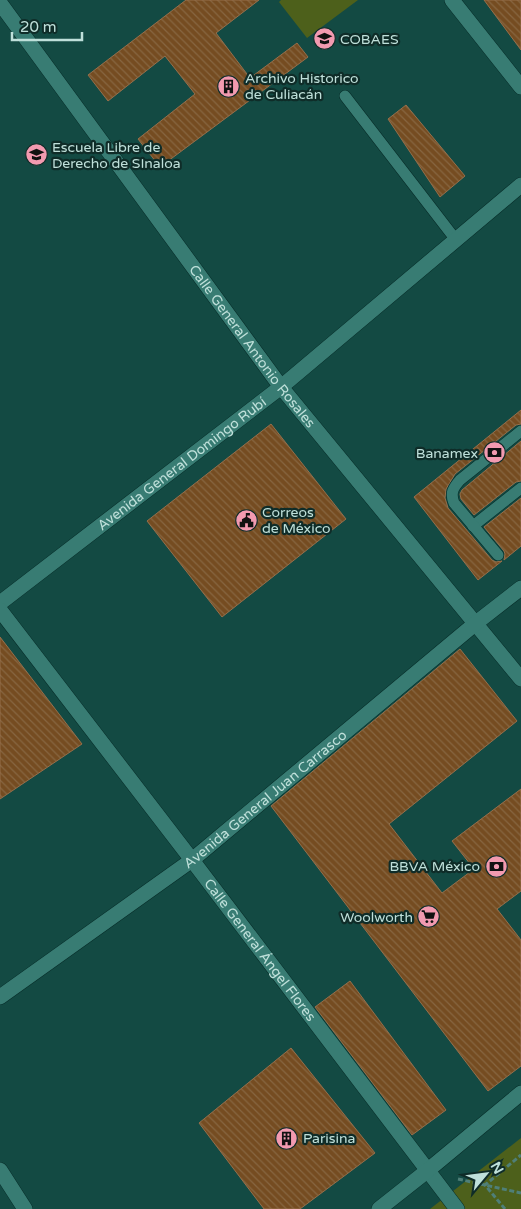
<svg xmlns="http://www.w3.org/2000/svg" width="521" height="1209" viewBox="0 0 521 1209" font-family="'Varela Round',sans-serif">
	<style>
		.green { fill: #4d601b }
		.building { fill: url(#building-back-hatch); stroke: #966f4b }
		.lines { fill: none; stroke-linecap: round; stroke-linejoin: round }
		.lane-casing { stroke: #072d29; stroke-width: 12 }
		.street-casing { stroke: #072d29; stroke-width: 16 }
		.secondary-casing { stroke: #072d29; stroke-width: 16 }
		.path { stroke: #4f7f78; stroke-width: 3; stroke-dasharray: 5 2.5; stroke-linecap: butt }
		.lane { stroke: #387c73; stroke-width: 11 }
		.street { stroke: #387c73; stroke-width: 15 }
		.secondary { stroke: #387c73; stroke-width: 15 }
		.labels { text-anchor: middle; stroke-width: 4.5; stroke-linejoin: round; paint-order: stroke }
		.poi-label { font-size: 14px; fill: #bfe0da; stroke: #0f2c28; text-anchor: start }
		.street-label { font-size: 14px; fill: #bfe0da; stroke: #0f2c28 }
	</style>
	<defs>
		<pattern id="building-back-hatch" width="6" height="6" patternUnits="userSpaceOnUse" patternTransform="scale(1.25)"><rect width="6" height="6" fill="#754c21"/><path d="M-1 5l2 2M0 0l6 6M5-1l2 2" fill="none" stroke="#876641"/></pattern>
	</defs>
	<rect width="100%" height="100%" fill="#134a43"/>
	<g class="green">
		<path d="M281,0H358L307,38L279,2Z"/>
		<path d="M521,1138V1209H430Z"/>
	</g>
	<g class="building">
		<path d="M186,0H259L216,33L250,78L297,43L308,57L160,167L138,139L195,94L165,56L108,101L88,75Z"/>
		<path d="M484,0H521V50Z"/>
		<path d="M406,105L465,176L440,197L388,119Z"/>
		<path d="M521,410V424L516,425L455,474L446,489L445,498L448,508L492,560L496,562L502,561L478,580L414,497Z"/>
		<path d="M271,424L346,519L222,617L147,521Z"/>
		<path d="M521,441V481L516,482L474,515L461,499L460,494L462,490Z"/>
		<path d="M521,498V546L504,560L505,554L504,551L484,527Z"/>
		<path d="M0,637L82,744L0,799Z"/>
		<path d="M460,649L517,721L389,824L442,893L474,869L452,841L521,789V891L497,909L521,940V1066L488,1091L271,806Z"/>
		<path d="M350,981L446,1110L412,1135L315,1007Z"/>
		<path d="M291,1048L375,1153L300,1209H264L199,1123Z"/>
	</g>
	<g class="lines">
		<defs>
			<g id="lane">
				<path d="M345,96L456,240"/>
				<path d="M473,526L521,488"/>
				<path d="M498,555L454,503C450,493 453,488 460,480L521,431"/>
			</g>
			<g id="street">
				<path d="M452,0L521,87"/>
				<path id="s1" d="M0,3L281,387L521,679"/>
				<path id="s2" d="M0,603L281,387L521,185"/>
				<path id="s3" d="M0,610L192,860L457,1209"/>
				<path d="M0,1170L25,1209"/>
			</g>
			<g id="secondary">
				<path id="s4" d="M0,997L192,860L476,623L521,588"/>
				<path d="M379,1209L427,1171L521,1093"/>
			</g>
		</defs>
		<use href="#lane" class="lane-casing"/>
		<use href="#street" class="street-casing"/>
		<use href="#secondary" class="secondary-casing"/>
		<g class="path">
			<path d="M458,1179L521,1193"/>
			<path d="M505,1209L485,1185L521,1155"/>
		</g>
		<use href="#lane" class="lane"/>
		<use href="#street" class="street"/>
		<use href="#secondary" class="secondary"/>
	</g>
	<defs>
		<symbol id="school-disc" viewBox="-11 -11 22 22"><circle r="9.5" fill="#f29ab0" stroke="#0f2c28"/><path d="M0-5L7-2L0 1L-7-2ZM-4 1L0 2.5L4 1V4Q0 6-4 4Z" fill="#111"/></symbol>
		<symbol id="building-disc" viewBox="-11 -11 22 22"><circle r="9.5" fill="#f29ab0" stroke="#0f2c28"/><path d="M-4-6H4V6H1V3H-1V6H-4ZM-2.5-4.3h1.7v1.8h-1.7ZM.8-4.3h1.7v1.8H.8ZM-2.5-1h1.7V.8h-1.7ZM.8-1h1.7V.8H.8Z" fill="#111"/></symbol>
		<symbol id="university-disc" viewBox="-11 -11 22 22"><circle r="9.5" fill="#f29ab0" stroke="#0f2c28"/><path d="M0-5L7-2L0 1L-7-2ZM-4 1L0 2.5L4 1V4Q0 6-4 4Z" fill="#111"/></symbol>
		<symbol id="bank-disc" viewBox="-11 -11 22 22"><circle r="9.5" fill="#f29ab0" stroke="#0f2c28"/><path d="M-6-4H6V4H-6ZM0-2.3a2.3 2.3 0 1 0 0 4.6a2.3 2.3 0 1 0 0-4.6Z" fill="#111"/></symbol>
		<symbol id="civic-disc" viewBox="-11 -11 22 22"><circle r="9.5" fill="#f29ab0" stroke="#0f2c28"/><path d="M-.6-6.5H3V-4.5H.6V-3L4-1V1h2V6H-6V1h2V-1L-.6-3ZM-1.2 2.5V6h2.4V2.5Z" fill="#111"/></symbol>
		<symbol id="supermarket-disc" viewBox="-11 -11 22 22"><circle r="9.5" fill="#f29ab0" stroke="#0f2c28"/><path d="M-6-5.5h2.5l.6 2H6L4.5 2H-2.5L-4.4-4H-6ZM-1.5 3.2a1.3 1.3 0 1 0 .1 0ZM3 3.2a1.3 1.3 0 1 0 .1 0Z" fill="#111"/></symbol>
	</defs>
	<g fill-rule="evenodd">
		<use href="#school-disc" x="312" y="26" width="25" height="25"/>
		<use href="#building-disc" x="216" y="74" width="25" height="25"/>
		<use href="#university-disc" x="24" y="142" width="25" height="25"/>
		<use href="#bank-disc" x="482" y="440" width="25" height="25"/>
		<use href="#civic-disc" x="234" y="508" width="25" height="25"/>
		<use href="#bank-disc" x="484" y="854" width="25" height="25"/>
		<use href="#supermarket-disc" x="416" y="904" width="25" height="25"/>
		<use href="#building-disc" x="274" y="1126" width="25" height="25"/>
	</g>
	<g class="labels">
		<g class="poi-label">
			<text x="340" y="44">COBAES</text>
			<text x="245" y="83">Archivo Historico<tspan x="245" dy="16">de Culiacán</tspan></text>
			<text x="52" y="152">Escuela Libre de<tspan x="52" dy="16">Derecho de SInaloa</tspan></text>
			<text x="478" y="458" text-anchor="end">Banamex</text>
			<text x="262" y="517">Correos<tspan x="262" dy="16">de México</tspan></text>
			<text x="480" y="871" text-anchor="end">BBVA México</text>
			<text x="413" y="922" text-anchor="end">Woolworth</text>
			<text x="303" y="1143">Parisina</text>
		</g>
		<g class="street-label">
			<text dy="5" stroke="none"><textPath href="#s1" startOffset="426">Calle General Antonio Rosales</textPath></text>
			<text dy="5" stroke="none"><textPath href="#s2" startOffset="229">Avenida General Domingo Rubí</textPath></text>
			<text dy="5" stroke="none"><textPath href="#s4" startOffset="331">Avenida General Juan Carrasco</textPath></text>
			<text dy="5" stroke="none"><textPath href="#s3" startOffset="428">Calle General Ángel Flores</textPath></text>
		</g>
	</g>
	<g transform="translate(486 1174) rotate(61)" stroke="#0f2c28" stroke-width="4" paint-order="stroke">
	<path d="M0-4L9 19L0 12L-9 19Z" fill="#bfe0da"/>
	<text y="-8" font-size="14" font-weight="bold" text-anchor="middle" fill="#bfe0da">N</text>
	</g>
	<path d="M12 32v8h70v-8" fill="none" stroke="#bfe0da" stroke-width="2.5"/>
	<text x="20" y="32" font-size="15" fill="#bfe0da" stroke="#0f2c28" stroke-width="4" paint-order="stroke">20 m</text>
</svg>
